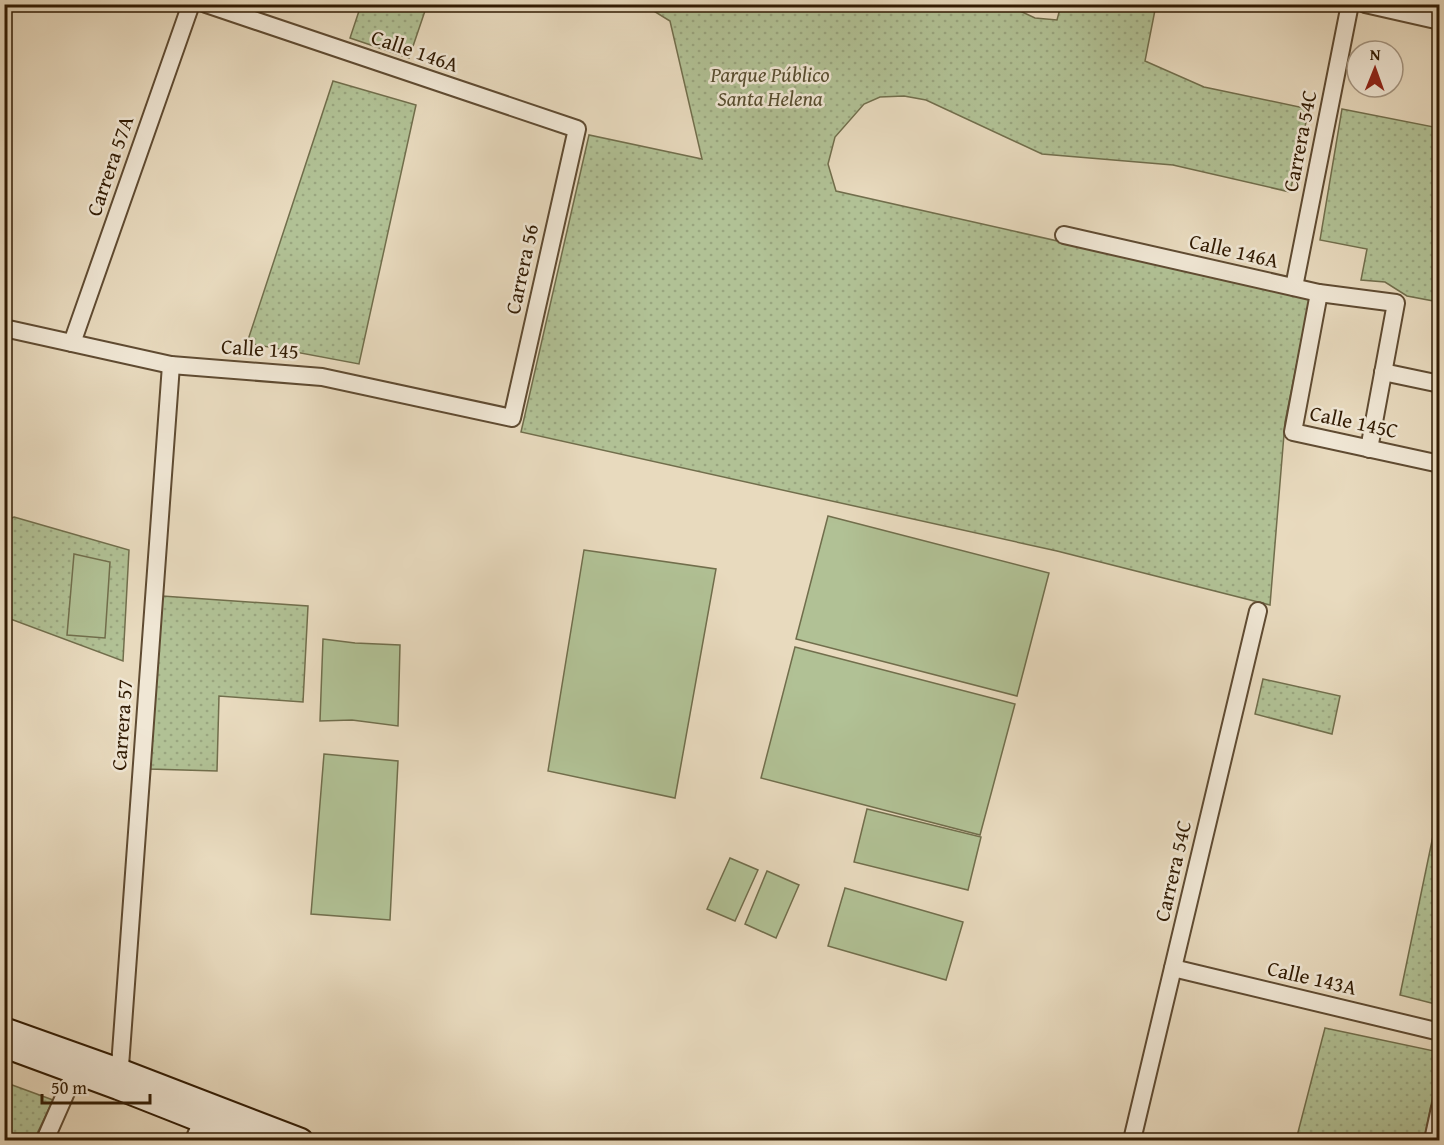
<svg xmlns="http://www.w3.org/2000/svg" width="1444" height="1145" viewBox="0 0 1444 1145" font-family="'Gentium Book Plus',serif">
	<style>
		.grass { fill: url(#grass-dots); stroke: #716e4c; stroke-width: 1.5 }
		.pitch { fill: #b1c195; stroke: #716e4c; stroke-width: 1.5 }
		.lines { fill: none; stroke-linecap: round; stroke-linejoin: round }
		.minor-casing { stroke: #5f4b32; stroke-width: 20 }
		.secondary-casing { stroke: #311b03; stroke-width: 26 }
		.minor { stroke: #f0e7d5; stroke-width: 16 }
		.secondary { stroke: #f0e7d5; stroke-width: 22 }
		.labels { text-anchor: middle; stroke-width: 5; stroke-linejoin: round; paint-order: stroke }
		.street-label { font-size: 21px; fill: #311b03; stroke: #f0e7d5 }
		.park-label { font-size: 21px; font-style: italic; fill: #574d2f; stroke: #f0e7d5 }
	</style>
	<defs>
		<pattern id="grass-dots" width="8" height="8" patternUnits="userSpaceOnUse" patternTransform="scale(1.5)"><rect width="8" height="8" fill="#b1c195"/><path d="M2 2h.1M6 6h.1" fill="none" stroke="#99a57f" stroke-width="1.8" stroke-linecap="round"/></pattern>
	</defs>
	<rect width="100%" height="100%" fill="#e8dabe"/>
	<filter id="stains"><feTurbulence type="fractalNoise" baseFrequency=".00333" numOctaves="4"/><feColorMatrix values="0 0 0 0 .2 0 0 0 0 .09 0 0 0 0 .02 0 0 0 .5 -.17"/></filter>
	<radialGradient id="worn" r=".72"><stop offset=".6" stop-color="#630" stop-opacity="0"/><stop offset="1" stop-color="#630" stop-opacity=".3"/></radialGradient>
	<g class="grass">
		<path d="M1005,4L1035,18L1057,20L1061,5H1156L1145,61L1204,87L1309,109L1290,192L1173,165L1042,154L926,100L904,96L880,97L864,104L835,137L828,164L836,191L1310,298L1285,422L1270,605L1057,551L521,432L589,135L702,159L670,21L644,5Z"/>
		<path d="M361,5H427L409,58L350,38Z"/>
		<path d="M333,81L416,105L359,364L247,343Z"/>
		<path d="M1342,109L1439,128V302L1407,296L1385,282L1361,280L1367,249L1320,240Z"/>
		<path d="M14,517L129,550L123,661L5,617V521Z"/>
		<path d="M162,596L308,606L303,702L219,696L217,771L149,769Z"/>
		<path d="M1263,679L1340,696L1332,734L1255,714Z"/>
		<path d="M1439,807L1440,1005H1439L1400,995Z"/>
		<path d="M1325,1028L1439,1052V1066L1424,1140H1296Z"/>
		<path d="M4,1082L53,1100L34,1140H5Z"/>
	</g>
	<g class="pitch">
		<path d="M828,516L1049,573L1017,696L796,639Z"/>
		<path d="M584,550L716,569L675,798L548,771Z"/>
		<path d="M74,554L110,562L105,638L67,635Z"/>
		<path d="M323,639L355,643L400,645L398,726L352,720L320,721Z"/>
		<path d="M795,647L1015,704L980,835L761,778Z"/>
		<path d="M324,754L398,761L390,920L311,914Z"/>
		<path d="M867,809L981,837L968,890L854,862Z"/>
		<path d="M730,858L758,870L735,921L707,909Z"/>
		<path d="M767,871L799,885L776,938L745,924Z"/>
		<path d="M845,888L963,922L946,980L828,946Z"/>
	</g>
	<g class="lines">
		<defs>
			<g id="minor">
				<path d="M1365,4L1440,21"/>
				<path d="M1064,235L1319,293L1396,303L1369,449"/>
				<path d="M1294,287L1350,4"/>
				<path d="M1319,293L1293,432L1440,464"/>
				<path d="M4,328L171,365L322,377L512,418L577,129L206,4"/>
				<path d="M72,343L191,4"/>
				<path d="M1383,372L1440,384"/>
				<path d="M1173,968L1440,1032"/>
				<path d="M119,1080L171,365"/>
				<path d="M45,1140L75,1072"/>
				<path d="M194,1140L202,1121"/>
				<path d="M1132,1140L1258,611"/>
				<path d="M1433,1140L1440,1108"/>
			</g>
			<g id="secondary">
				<path d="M4,1029L119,1070L301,1140"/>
				<path d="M4,1046L118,1088L250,1140"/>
			</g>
		</defs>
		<use href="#minor" class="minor-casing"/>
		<use href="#secondary" class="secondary-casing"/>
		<use href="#minor" class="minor"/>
		<use href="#secondary" class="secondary"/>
	</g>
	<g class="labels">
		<g class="street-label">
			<text transform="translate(415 51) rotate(19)" y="7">Calle 146A</text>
			<text transform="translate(1300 141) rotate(-79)" y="7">Carrera 54C</text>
			<text transform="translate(110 166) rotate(-71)" y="7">Carrera 57A</text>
			<text transform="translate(1234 251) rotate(13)" y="7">Calle 146A</text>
			<text transform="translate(522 269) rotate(-78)" y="7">Carrera 56</text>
			<text transform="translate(260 349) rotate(4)" y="7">Calle 145</text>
			<text transform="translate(1354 422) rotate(12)" y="7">Calle 145C</text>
			<text transform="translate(122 725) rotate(-86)" y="7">Carrera 57</text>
			<text transform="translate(1173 871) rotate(-77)" y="7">Carrera 54C</text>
			<text transform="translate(1312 978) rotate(13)" y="7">Calle 143A</text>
		</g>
		<g class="park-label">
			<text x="770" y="82">Parque Público<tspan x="770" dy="24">Santa Helena</tspan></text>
		</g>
	</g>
	<rect width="1444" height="1145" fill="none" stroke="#e8dabe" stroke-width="24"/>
	<rect x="6" y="6" width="1432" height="1133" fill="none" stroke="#311b03" stroke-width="3"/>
	<rect x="12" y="12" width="1420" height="1121" fill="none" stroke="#311b03" stroke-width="1.5"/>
	<g transform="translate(1375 69) rotate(1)"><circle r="28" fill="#f0e7d5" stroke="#a49581" stroke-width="1.5"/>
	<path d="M0-4.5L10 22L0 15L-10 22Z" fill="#8f2418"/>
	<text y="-9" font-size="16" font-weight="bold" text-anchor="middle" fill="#311b03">N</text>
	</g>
	<path d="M42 1094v9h108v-9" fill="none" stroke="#311b03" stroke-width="3"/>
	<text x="51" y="1094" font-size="18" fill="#311b03" stroke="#f0e7d5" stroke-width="4.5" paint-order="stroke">50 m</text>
	<rect width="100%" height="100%" filter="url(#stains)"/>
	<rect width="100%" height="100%" fill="url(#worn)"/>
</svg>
